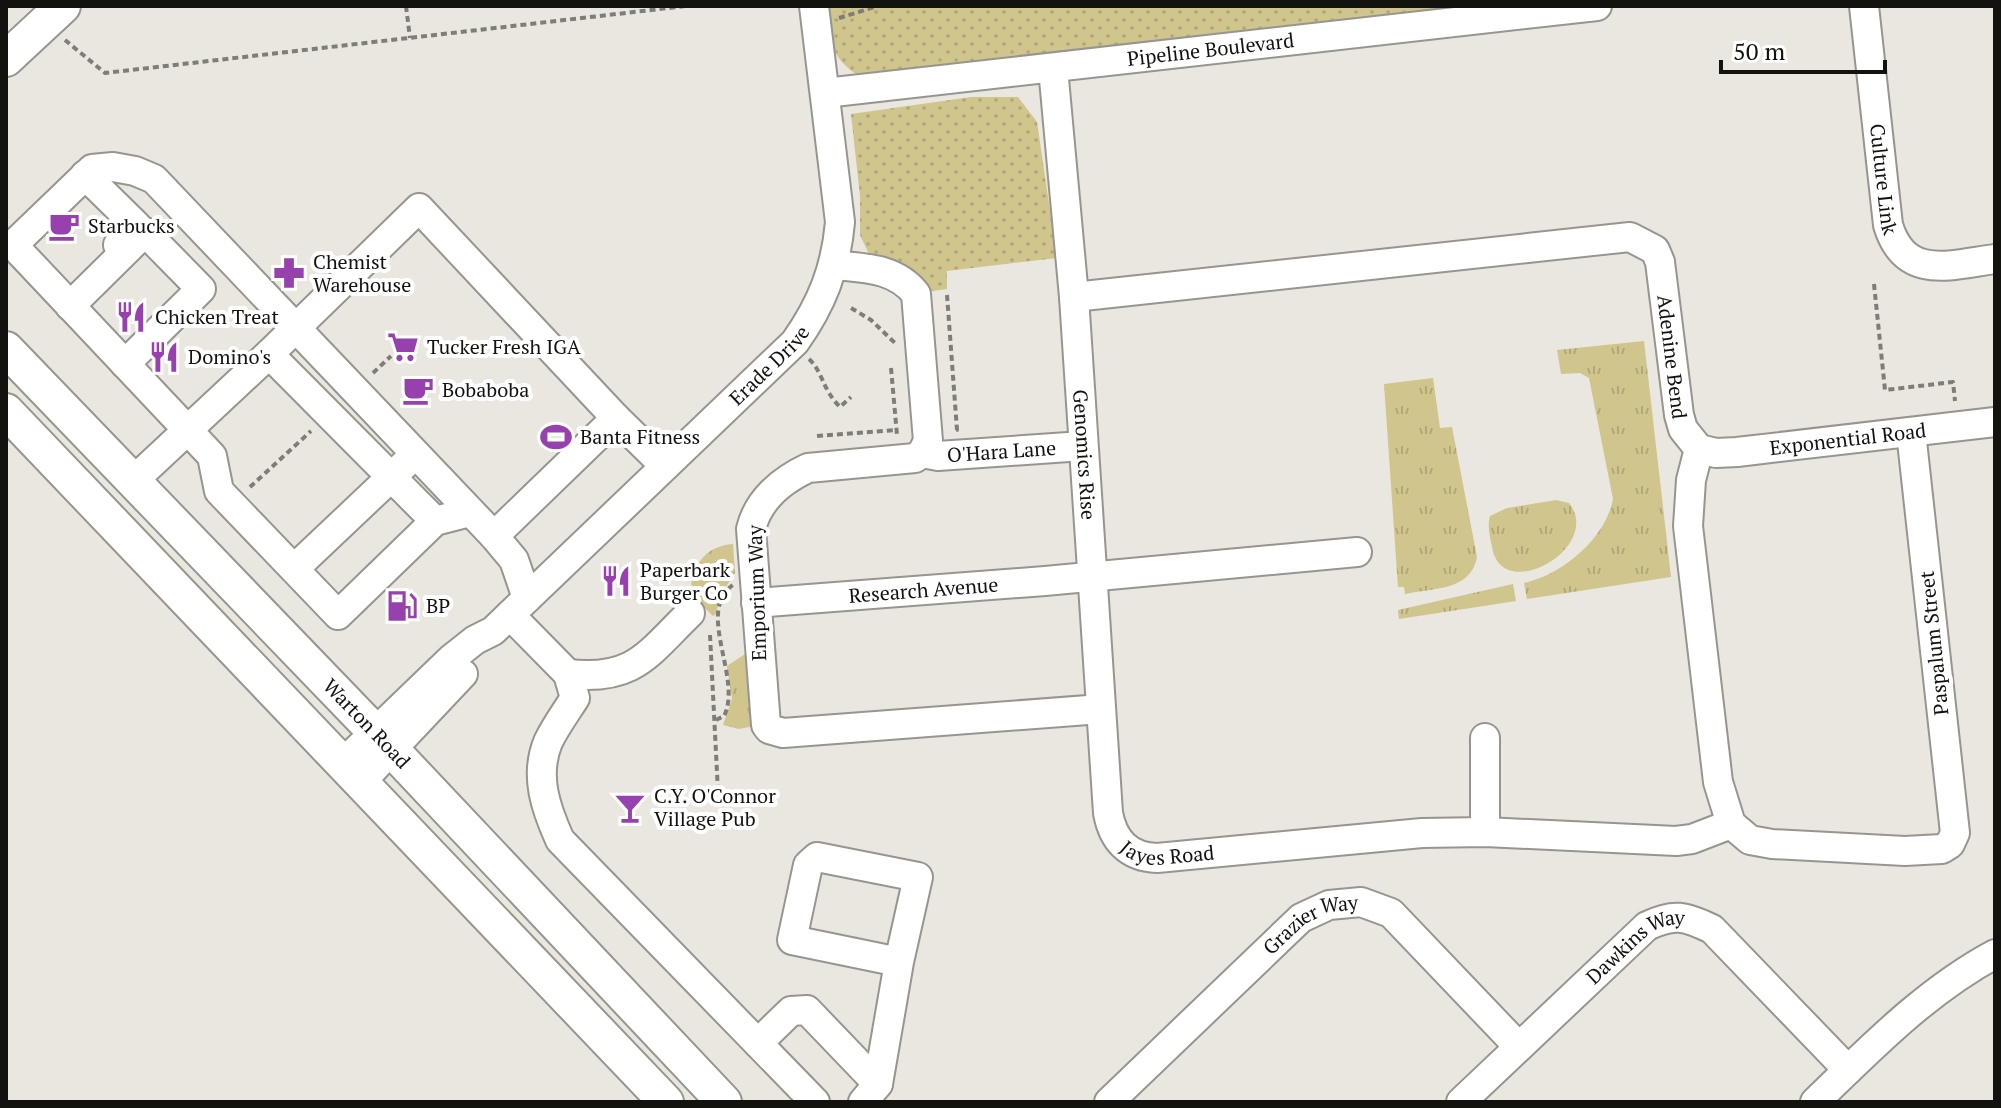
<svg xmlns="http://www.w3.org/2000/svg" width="2001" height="1108" viewBox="0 0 2001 1108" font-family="'PT Serif',serif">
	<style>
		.grass { fill: url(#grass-tufts) }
		.park { fill: url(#park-dots) }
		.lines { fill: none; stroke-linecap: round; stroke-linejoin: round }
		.minor-casing { stroke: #97958e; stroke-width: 32 }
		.major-casing { stroke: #97958e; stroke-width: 38 }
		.path { stroke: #7e7d78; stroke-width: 4; stroke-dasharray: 6 4; stroke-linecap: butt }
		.minor { stroke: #fff; stroke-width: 28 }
		.major { stroke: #fff; stroke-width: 34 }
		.labels { text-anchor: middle; stroke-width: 8; stroke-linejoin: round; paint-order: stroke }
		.street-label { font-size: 20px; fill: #12120f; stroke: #fff }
		.poi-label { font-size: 20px; fill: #12120f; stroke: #fff; text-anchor: start }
	</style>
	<defs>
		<pattern id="grass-tufts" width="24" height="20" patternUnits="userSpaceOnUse" patternTransform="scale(2)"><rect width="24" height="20" fill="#cfc58d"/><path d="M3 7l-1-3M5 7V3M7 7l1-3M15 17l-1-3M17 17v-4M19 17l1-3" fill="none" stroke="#b1a878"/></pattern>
		<pattern id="park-dots" width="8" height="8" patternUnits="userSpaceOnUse" patternTransform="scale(2)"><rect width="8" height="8" fill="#cfc58d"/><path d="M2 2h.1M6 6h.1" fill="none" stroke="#b1a878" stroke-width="1.8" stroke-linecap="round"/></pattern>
	</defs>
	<rect width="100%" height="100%" fill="#e9e7df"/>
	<g class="grass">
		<path d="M1644,341L1671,577L1527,599L1524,583C1562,575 1606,538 1613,499L1589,378L1580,373L1561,374L1557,350Z"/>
		<path d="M1433,378L1440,428L1452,427L1477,557C1471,591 1433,588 1405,594L1404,587H1398L1384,384Z"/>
		<path d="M1556,500L1569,503C1604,547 1502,606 1492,547C1490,536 1487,526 1490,516L1507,508Z"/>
		<path d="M733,544L735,573L720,596L716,614L713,616L700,603L696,587L691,585C695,561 708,546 733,544Z"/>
		<path d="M1513,584L1516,601L1399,619L1398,610Z"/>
		<path d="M745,654H749L755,726L739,729L723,725L732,699L727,666Z"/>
	</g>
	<g class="park">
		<path d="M826,6H1511L861,77C829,58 831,40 826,6Z"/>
		<path d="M971,97H1018L1037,122L1057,258L947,271V289L926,292L900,263L869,254L860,235V196L851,114Z"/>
	</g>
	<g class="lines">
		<defs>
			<g id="minor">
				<path id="s1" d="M1864,6L1888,225C1905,281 1950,265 1995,259"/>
				<path id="s2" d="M1053,68L1074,297L1108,813C1113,840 1128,857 1157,858L1422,833L1485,832L1676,841L1692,839L1731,824"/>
				<path id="s3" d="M825,93L1597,6"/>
				<path d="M85,175L137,226L118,245"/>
				<path d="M834,265C865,268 896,268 916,294L928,441L922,453L915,458L808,468C782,480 758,500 751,529L766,725L769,729L783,733L1101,709"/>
				<path id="s4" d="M1074,297L1630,237L1655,250L1660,262L1679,415L1683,429L1699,449"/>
				<path d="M70,306L145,232L201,289L125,364"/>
				<path d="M269,354L435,521"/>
				<path d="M1699,449L1691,480L1688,526L1718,782L1731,824L1750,840L1772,844L1905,851L1942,849L1950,844L1955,833L1911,432"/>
				<path id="s5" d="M1699,449L1716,453L1737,452L1995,422"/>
				<path id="s6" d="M922,453L938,456L1083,446"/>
				<path d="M132,482L269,354L419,208L616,418"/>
				<path d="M470,512L435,521L338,615L219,491L212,456L13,245L92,169L113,167L135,171L154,179L494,536L514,560L527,598"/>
				<path d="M494,536L616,418L665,466"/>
				<path d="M295,568L405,464"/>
				<path id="s7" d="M756,603L1045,581L1357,552"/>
				<path d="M510,615L568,674L575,698C566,712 555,727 548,742C534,776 546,809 560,840L815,1102"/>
				<path d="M568,674C634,681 647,655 690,613"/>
				<path id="s8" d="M343,763L451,659L475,640L493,631L795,342C822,304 836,268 840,222L814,6"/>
				<path d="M361,782L463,674"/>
				<path d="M1485,832V738"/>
				<path d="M758,1043L791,1011L807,1010L878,1084"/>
				<path d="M863,1102L878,1084L899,962L918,877L817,857L808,865L792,940L899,962"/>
				<path id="s9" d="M1109,1102L1301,918L1329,905L1361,902L1391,913L1519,1047"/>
				<path id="s10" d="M1461,1102L1647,926C1674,913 1685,916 1712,929L1848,1070"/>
				<path d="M1815,1102C1871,1048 1926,991 1995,954"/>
			</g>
			<g id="major">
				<path d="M6,59L63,6"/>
				<path id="s11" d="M6,349L375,732L724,1102"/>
				<path d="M6,411L666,1102"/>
			</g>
		</defs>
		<use href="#minor" class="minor-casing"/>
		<use href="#major" class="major-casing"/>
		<g class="path">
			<path d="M406,6L410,38"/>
			<path d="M839,18L878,6"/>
			<path d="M65,40L105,73L686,6"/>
			<path d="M1874,284L1885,390L1953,382L1955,401"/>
			<path d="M947,295L957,430H954"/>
			<path d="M851,308L871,320L896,344"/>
			<path d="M809,359C823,372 822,389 840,407L851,397"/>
			<path d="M891,368L897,435"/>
			<path d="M373,373L391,356"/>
			<path d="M817,436L895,430"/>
			<path d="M250,487L311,431"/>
			<path d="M710,635L718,792"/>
			<path d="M716,720L724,716C743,679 695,611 733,585"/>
		</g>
		<use href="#minor" class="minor"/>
		<use href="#major" class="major"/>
	</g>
	<defs>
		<symbol id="cafe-bare" viewBox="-9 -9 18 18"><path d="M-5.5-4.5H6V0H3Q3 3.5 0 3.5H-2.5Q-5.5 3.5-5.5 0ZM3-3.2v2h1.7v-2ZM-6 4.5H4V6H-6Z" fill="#9741ae" stroke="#fff" stroke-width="2.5" paint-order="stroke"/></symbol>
		<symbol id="pharmacy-bare" viewBox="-9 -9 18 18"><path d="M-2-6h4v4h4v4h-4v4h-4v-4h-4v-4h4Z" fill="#9741ae" stroke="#fff" stroke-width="2.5" paint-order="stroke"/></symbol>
		<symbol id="restaurant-bare" viewBox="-9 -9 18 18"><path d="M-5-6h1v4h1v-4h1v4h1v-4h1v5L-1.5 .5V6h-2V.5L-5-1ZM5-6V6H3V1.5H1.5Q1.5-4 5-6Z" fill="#9741ae" stroke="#fff" stroke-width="2.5" paint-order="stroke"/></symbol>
		<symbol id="supermarket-bare" viewBox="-9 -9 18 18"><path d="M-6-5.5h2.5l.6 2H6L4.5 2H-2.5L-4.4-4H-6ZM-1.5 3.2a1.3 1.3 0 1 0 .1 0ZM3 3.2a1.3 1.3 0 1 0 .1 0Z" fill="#9741ae" stroke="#fff" stroke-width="2.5" paint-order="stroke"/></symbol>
		<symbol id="stadium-bare" viewBox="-9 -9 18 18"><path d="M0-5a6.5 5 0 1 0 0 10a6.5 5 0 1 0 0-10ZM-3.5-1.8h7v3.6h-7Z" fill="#9741ae" stroke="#fff" stroke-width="2.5" paint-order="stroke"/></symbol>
		<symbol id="fuel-bare" viewBox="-9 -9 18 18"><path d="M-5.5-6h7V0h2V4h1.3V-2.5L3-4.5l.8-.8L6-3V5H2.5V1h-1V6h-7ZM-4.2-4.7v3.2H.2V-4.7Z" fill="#9741ae" stroke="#fff" stroke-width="2.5" paint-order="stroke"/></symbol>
		<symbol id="bar-bare" viewBox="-9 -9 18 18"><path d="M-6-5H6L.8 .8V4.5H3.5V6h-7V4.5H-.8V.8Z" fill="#9741ae" stroke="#fff" stroke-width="2.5" paint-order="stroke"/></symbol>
	</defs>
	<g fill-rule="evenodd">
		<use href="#cafe-bare" x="42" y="204" width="44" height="44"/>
		<use href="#pharmacy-bare" x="267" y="251" width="44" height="44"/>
		<use href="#restaurant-bare" x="109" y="295" width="44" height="44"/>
		<use href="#supermarket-bare" x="381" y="325" width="44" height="44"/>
		<use href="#restaurant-bare" x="142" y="335" width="44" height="44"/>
		<use href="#cafe-bare" x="396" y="368" width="44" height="44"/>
		<use href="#stadium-bare" x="534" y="415" width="44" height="44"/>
		<use href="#restaurant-bare" x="594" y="559" width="44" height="44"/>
		<use href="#fuel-bare" x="380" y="584" width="44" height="44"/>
		<use href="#bar-bare" x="608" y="786" width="44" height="44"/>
	</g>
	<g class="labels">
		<g class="street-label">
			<text dy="7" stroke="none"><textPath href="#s3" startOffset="388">Pipeline Boulevard</textPath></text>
			<text dy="7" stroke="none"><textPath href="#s1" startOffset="174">Culture Link</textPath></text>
			<text dy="7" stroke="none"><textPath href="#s4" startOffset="696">Adenine Bend</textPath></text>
			<text dy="7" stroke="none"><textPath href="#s8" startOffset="584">Erade Drive</textPath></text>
			<text dy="7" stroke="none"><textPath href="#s5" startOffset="150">Exponential Road</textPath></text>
			<text dy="7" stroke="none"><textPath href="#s6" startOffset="80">O'Hara Lane</textPath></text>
			<text dy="7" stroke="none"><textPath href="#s2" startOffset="388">Genomics Rise</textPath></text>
			<text dy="7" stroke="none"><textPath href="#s7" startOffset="168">Research Avenue</textPath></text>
			<text transform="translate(757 593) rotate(-92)" y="7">Emporium Way</text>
			<text transform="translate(1934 643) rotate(-96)" y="7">Paspalum Street</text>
			<text dy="7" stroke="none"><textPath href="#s11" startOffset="520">Warton Road</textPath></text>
			<text dy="7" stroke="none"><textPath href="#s2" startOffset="830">Jayes Road</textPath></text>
			<text dy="7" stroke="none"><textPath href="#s9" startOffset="272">Grazier Way</textPath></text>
			<text dy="7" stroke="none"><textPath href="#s10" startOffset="236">Dawkins Way</textPath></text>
		</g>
		<g class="poi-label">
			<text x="88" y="233">Starbucks</text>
			<text x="313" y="269">Chemist<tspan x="313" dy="23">Warehouse</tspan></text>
			<text x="155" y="324">Chicken Treat</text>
			<text x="427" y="354">Tucker Fresh IGA</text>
			<text x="188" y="364">Domino's</text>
			<text x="442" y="397">Bobaboba</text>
			<text x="580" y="444">Banta Fitness</text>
			<text x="640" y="577">Paperbark<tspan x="640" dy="23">Burger Co</tspan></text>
			<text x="426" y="613">BP</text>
			<text x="654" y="803">C.Y. O'Connor<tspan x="654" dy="23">Village Pub</tspan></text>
		</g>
	</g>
	<rect width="2001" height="1108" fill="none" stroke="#12120f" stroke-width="16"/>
	<path d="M1721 60v12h164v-12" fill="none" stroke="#12120f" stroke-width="4"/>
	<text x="1733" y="60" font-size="24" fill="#12120f" stroke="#ffffff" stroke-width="6" paint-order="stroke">50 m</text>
</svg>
